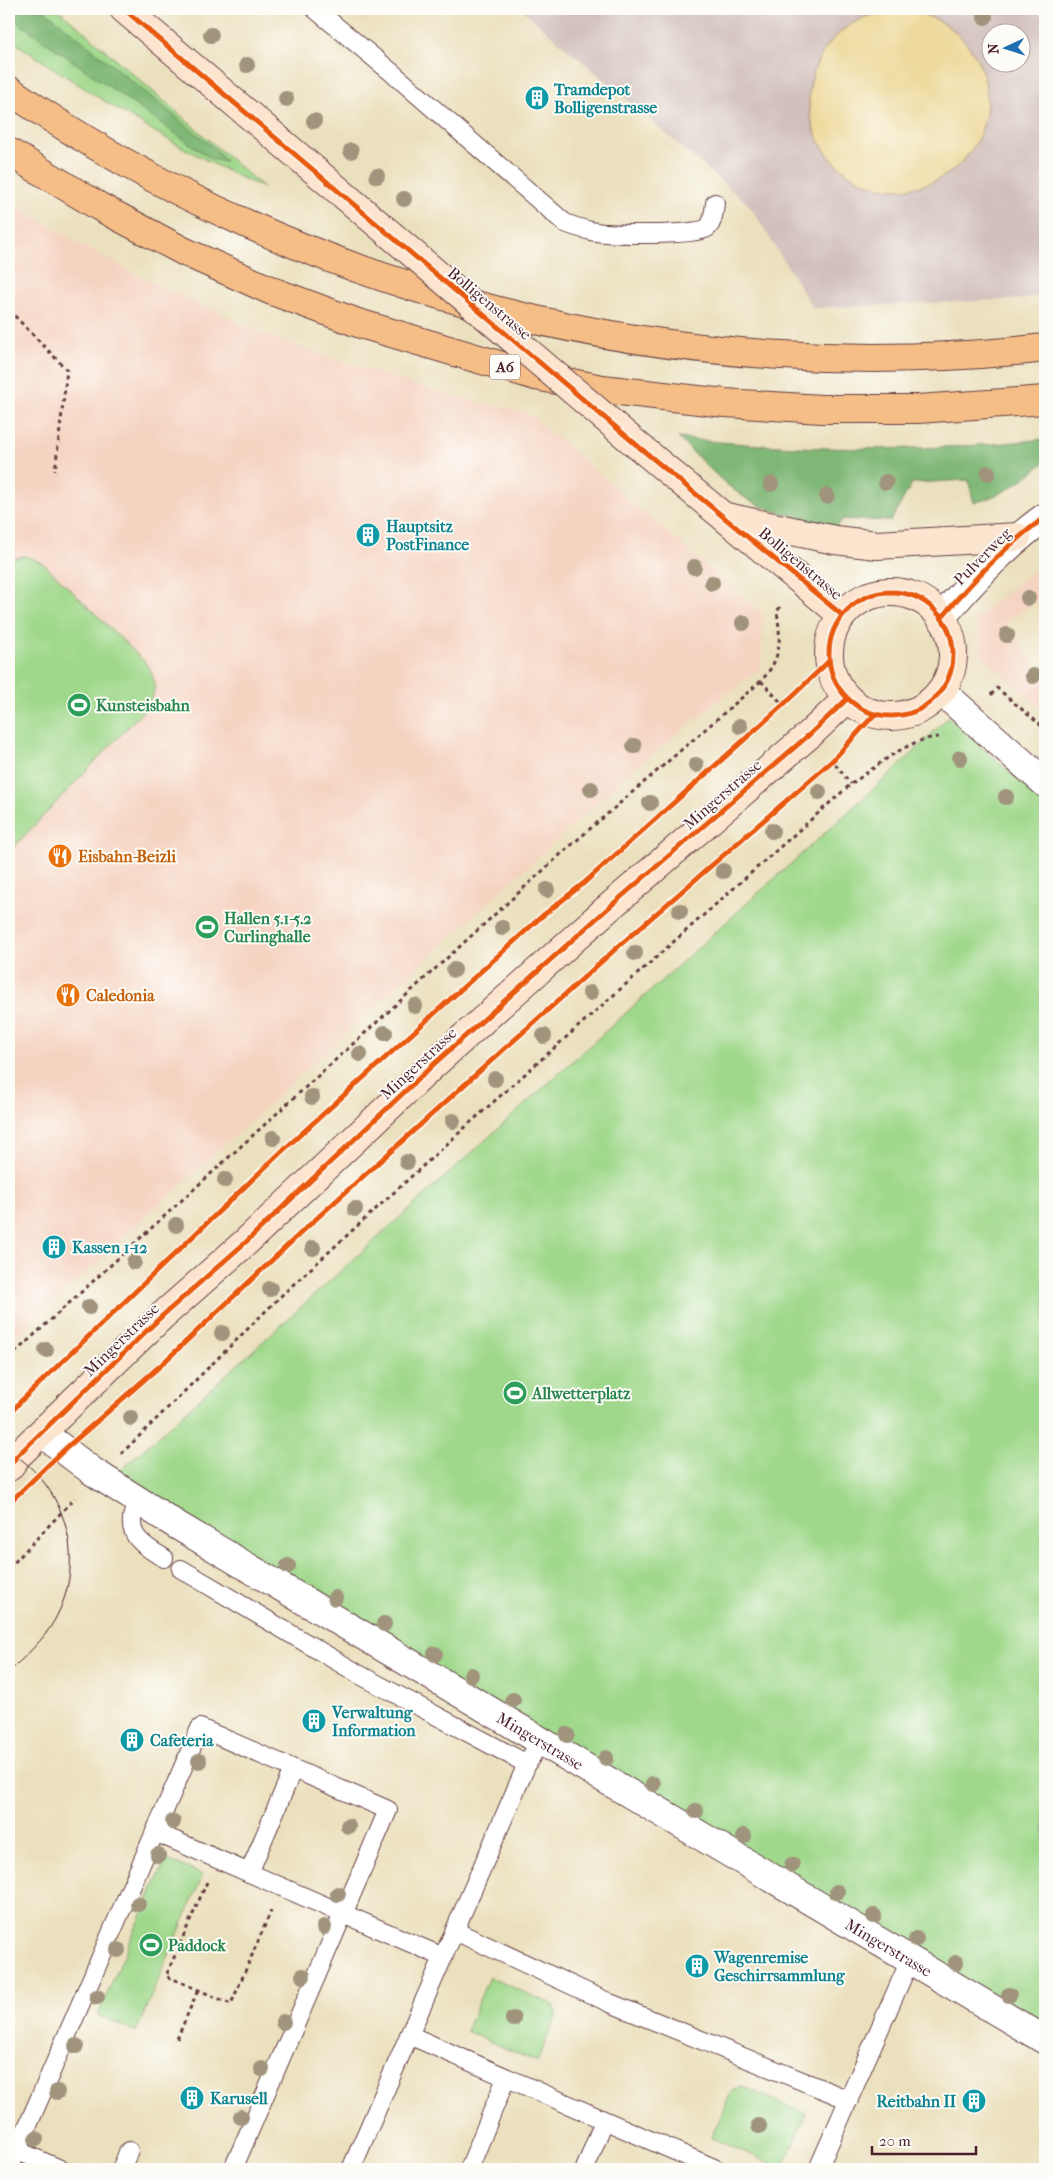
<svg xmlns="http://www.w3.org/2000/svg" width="1054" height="2178" viewBox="0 0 1054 2178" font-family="'IM FELL French Canon',serif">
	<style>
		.built { fill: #f5d3c1 }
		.industrial { fill: #d1c0bc; fill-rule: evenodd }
		.green { fill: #9fd88a; stroke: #747c5a }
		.forest { fill: #7fb876; stroke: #646c50 }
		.sand { fill: #eeda9e; stroke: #9c7c64 }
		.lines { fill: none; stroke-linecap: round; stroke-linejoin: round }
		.lane-casing { stroke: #623c41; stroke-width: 20 }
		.street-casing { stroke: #623c41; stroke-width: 30 }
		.secondary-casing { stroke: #623c41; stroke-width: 30 }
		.highway-casing { stroke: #623c41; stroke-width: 30 }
		.path { stroke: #623c41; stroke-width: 3; stroke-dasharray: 4 4; stroke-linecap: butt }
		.lane { stroke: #fff; stroke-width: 18 }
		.street { stroke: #fff; stroke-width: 28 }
		.secondary { stroke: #fbe5cf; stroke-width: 28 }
		.highway { stroke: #f6be87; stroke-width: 28 }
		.tram { stroke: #4a1f2b; stroke-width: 1 }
		.secondary-bridge-casing { stroke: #623c41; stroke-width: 30; stroke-linecap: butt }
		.secondary-bridge { stroke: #fbe5cf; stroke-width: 28 }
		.cycleway-casing { stroke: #fdfcf7; stroke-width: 8 }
		.cycleway { stroke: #e8590c; stroke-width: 5 }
		.tree { fill: #a1947d }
		.labels { text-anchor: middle; stroke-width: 4; stroke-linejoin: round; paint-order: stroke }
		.shield { fill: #fdfcf7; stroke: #806168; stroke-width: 1 }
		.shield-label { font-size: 15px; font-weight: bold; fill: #4a1f2b }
		.culture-label { font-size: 16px; font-weight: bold; fill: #0d838f; stroke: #fdfcf7; text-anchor: start }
		.street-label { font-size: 16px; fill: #4a1f2b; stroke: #fdfcf7 }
		.leisure-label { font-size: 16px; font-weight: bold; fill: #27864d; stroke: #fdfcf7; text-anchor: start }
		.food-label { font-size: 16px; font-weight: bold; fill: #c56008; stroke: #fdfcf7; text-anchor: start }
	</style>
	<rect width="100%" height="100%" fill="#fdfcf7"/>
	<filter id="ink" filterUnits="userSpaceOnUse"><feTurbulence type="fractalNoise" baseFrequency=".02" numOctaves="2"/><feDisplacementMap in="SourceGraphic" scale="10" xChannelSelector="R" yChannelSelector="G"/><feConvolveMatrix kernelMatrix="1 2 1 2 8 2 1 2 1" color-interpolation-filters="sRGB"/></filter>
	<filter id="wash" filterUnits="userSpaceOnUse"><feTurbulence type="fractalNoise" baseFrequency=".0096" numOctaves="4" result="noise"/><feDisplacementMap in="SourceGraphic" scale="20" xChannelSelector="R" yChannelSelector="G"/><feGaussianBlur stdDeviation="1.12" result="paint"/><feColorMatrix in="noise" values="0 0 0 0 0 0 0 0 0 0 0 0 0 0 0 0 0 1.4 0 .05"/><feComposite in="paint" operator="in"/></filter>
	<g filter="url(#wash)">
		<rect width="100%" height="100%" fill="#ebe0bd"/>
		<g class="built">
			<path d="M9,201L83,246L146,279L260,332L313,352L440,393L528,413L763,614L761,667L637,766L9,1343Z"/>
			<path d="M1045,561V596L1006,622L1045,681V712L981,654L980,638L975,619Z"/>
		</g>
		<path class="industrial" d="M521,9H1045V295L1024,299L813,308L750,206ZM992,32H1022V62H992Z"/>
		<g class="green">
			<path d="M9,9H58L264,188C173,148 91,93 9,39Z"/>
			<path d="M24,556L34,559L45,565L144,661C156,675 158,691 148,706L9,852V559Z"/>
			<path d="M948,717L1045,804V2036L111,1479L911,755Z"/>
			<path d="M166,1859L203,1875L136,2032L98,2015Z"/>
			<path d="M489,1977L554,2005L557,2014L537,2062L466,2031Z"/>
			<path d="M741,2086L806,2114L783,2168L711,2138L732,2090Z"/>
		</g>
		<g class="forest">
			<path d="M9,9H43L214,148L225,161L213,160L9,16Z"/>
			<path d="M678,438C800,451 923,453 1045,439V462C1021,482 1005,494 974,503L968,480L912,483L891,521L843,519L836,528C808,520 772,513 747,499C722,484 700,458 678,438Z"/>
		</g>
		<circle class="sand" cx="898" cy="100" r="89"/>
	</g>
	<g filter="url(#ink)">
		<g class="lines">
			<defs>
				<g id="lane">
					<path d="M315,9L396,76L565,223C573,226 582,229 591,231C607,235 695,236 707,228C713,224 714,211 715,203"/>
					<path d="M138,1501C122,1531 139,1544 164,1558"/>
					<path d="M181,1569L362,1676L527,1764"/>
					<path d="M155,1832L443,1957"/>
					<path d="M249,1873L293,1769"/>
					<path d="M455,1931L610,2003L849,2100"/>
					<path d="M409,2035L716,2169"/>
					<path d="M9,2147L60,2169"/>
					<path d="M9,2169L200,1728L388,1810L233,2169"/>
					<path d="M121,2169L129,2151"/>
					<path d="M351,2169L527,1764L540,1741"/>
					<path d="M469,2169L506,2078"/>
					<path d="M585,2169L604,2121"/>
					<path d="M818,2169L910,1960"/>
				</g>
				<g id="street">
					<path d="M941,618C973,580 1005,546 1045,517"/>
					<path d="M941,691L1045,783"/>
					<path id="s1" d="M42,1433L92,1471L175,1524L1045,2040"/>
				</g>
				<g id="secondary">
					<path d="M124,9L391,235"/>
					<path d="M630,439L842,615"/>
					<path d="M726,517L835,540L877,545L1017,537"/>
					<circle cx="891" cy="654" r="62"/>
					<path d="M9,1467L17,1456L162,1316L247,1241L434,1064L606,910L810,734L847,699"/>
				</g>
				<g id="highway">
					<path d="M9,90C308,297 684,390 1045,348"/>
					<path d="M9,152L100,207L183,251L272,291L358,323L536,376L602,389L725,403L822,409H918L1045,400"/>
				</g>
			</defs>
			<use href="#lane" class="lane-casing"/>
			<use href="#street" class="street-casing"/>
			<use href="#secondary" class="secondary-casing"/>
			<use href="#highway" class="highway-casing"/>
			<g class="path">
				<path d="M9,310L67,370L55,471"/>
				<path d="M761,681L788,710"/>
				<path d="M991,695L997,688L1045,729"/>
				<path d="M1039,724L1045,719"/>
				<path d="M830,758L851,784"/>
				<path d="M9,1358L561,854L761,681C782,658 781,640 777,611L782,605"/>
				<path d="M121,1454L284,1293L471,1122L851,784C878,766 910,736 943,737"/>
				<path d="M9,1568L75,1498"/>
				<path d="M207,1882L166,1976L231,2004L271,1911"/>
				<path d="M177,2039L198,1990"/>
			</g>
			<use href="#lane" class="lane"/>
			<use href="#street" class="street"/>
			<use href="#secondary" class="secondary"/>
			<use href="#highway" class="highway"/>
			<path class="tram" d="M9,1451C67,1486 88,1562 54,1621C43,1641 25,1656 9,1672"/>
			<defs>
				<path id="secondary-bridge" d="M391,235L630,439"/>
			</defs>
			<use href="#secondary-bridge" class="secondary-bridge-casing"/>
			<use href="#secondary-bridge" class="secondary-bridge"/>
			<defs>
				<g id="cycleway">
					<path d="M124,9L639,447L842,615"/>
					<circle cx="891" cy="654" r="62"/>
					<path d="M941,618C973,580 1005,546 1045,517"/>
					<path d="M9,1415L20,1402L279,1154L541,917L584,883L783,705L829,661"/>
					<path d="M9,1467L17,1456L162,1316L247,1241L434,1064L606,910L810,734L847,699"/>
					<path d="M9,1503L64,1450L161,1365L306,1228L462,1087L620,945L832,761L874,715"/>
				</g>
			</defs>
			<use href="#cycleway" class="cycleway-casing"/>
			<use href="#cycleway" class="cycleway"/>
		</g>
		<g class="tree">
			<circle cx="985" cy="17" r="8"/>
			<circle cx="211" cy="35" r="8"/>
			<circle cx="247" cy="65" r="8"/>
			<circle cx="286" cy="99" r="8"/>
			<circle cx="314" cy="121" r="8"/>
			<circle cx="351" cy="151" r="8"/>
			<circle cx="377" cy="176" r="8"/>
			<circle cx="404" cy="199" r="8"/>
			<circle cx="988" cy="473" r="8"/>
			<circle cx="886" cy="482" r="8"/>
			<circle cx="771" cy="484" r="8"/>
			<circle cx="827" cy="496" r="8"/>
			<circle cx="694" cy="567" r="8"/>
			<circle cx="712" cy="583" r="8"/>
			<circle cx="1028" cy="598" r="8"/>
			<circle cx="743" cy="623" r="8"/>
			<circle cx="1007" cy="635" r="8"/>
			<circle cx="1033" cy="676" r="8"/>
			<circle cx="740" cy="726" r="8"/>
			<circle cx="634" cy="746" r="8"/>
			<circle cx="960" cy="758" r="8"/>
			<circle cx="696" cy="765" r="8"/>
			<circle cx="591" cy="789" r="8"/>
			<circle cx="819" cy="792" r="8"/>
			<circle cx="1006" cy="797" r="8"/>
			<circle cx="650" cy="803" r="8"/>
			<circle cx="772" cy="831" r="8"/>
			<circle cx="723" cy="871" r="8"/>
			<circle cx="547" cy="890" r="8"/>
			<circle cx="680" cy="911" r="8"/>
			<circle cx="502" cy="928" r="8"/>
			<circle cx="635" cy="953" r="8"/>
			<circle cx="454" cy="970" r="8"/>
			<circle cx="590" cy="993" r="8"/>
			<circle cx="415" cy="1006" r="8"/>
			<circle cx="385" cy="1033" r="8"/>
			<circle cx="544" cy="1036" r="8"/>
			<circle cx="360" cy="1054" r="8"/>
			<circle cx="495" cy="1079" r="8"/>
			<circle cx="312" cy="1097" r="8"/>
			<circle cx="453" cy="1121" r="8"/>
			<circle cx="273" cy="1138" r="8"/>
			<circle cx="407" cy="1162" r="8"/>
			<circle cx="225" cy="1180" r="8"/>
			<circle cx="355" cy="1209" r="8"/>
			<circle cx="176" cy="1225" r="8"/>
			<circle cx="313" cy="1248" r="8"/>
			<circle cx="134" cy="1262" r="8"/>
			<circle cx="270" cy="1289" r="8"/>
			<circle cx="89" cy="1307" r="8"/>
			<circle cx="222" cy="1333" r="8"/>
			<circle cx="46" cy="1350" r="8"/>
			<circle cx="131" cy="1418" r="8"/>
			<circle cx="288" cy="1566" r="8"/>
			<circle cx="335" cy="1598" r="8"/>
			<circle cx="384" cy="1624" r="8"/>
			<circle cx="435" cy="1654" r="8"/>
			<circle cx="471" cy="1675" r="8"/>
			<circle cx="513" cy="1700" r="8"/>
			<circle cx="567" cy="1735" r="8"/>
			<circle cx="606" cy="1758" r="8"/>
			<circle cx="199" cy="1761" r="8"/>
			<circle cx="653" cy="1784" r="8"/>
			<circle cx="696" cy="1811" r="8"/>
			<circle cx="173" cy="1822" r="8"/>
			<circle cx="348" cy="1826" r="8"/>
			<circle cx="744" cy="1836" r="8"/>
			<circle cx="158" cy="1855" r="8"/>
			<circle cx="792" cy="1865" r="8"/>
			<circle cx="837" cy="1892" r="8"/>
			<circle cx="338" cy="1894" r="8"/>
			<circle cx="138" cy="1904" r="8"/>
			<circle cx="874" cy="1916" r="8"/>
			<circle cx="324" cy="1927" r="8"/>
			<circle cx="916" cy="1939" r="8"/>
			<circle cx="118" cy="1950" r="8"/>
			<circle cx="956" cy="1963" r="8"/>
			<circle cx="303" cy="1976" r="8"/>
			<circle cx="1009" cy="1995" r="8"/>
			<circle cx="97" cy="1997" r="8"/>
			<circle cx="513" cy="2019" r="8"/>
			<circle cx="283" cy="2022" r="8"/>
			<circle cx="76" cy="2046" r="8"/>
			<circle cx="262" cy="2069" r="8"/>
			<circle cx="57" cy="2092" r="8"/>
			<circle cx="241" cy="2117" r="8"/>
			<circle cx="759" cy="2126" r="8"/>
			<circle cx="36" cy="2139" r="8"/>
		</g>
	</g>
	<defs>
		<symbol id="building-disc" viewBox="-11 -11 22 22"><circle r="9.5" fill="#0f9aa8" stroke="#fdfcf7"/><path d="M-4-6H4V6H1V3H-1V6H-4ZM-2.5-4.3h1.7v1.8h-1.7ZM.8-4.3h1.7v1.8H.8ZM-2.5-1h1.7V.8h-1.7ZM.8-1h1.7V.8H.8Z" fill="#fff"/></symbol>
		<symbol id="stadium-disc" viewBox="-11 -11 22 22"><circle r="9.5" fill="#2e9e5b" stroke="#fdfcf7"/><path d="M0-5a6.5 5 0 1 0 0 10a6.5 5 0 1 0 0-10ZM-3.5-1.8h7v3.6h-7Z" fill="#fff"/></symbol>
		<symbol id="restaurant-disc" viewBox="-11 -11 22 22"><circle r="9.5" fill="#e8710a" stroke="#fdfcf7"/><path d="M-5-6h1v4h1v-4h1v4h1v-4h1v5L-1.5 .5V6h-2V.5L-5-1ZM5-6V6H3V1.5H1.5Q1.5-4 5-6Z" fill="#fff"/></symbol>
	</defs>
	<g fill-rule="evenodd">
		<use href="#building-disc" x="523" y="84" width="28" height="28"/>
		<use href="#building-disc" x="354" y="521" width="28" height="28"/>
		<use href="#stadium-disc" x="65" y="691" width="28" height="28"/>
		<use href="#restaurant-disc" x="46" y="842" width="28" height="28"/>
		<use href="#stadium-disc" x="193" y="913" width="28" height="28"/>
		<use href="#restaurant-disc" x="54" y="981" width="28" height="28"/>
		<use href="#building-disc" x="40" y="1233" width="28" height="28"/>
		<use href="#stadium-disc" x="501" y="1379" width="28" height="28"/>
		<use href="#building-disc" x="300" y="1707" width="28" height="28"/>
		<use href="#building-disc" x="118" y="1726" width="28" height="28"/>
		<use href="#stadium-disc" x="137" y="1931" width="28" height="28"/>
		<use href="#building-disc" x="683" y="1952" width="28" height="28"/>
		<use href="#building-disc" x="178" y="2084" width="28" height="28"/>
		<use href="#building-disc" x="960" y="2087" width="28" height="28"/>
	</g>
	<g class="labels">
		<rect class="shield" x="490" y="354.5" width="30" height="25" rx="4"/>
		<g class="shield-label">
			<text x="505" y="372">A6</text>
		</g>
		<g class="culture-label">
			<text x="554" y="95">Tramdepot<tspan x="554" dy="18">Bolligenstrasse</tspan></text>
			<text x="386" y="532">Hauptsitz<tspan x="386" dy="18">PostFinance</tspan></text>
			<text x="72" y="1253">Kassen 1-12</text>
			<text x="332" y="1718">Verwaltung<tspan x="332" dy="18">Information</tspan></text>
			<text x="150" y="1746">Cafeteria</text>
			<text x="714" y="1963">Wagenremise<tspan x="714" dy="18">Geschirrsammlung</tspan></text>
			<text x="210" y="2104">Karusell</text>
			<text x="956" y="2107" text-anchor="end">Reitbahn II</text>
		</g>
		<g class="street-label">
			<text transform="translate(490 303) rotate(40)" y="6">Bolligenstrasse</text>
			<text transform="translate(982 556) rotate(-45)" y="6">Pulverweg</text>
			<text transform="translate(801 563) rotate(40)" y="6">Bolligenstrasse</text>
			<text transform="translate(722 794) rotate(-41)" y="6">Mingerstrasse</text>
			<text transform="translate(418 1063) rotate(-43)" y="6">Mingerstrasse</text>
			<text transform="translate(121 1339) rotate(-44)" y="6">Mingerstrasse</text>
			<text dy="6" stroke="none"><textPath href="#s1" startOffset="586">Mingerstrasse</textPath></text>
			<text dy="6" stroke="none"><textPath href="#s1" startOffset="991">Mingerstrasse</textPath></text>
		</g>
		<g class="leisure-label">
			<text x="96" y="711">Kunsteisbahn</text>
			<text x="224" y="924">Hallen 5.1-5.2<tspan x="224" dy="18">Curlinghalle</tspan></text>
			<text x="532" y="1399">Allwetterplatz</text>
			<text x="168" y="1951">Paddock</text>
		</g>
		<g class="food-label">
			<text x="78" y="862">Eisbahn-Beizli</text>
			<text x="86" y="1001">Caledonia</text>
		</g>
	</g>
	<rect width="1054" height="2178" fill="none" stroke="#fdfcf7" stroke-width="30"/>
	<g transform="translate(1006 48) rotate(266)"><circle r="24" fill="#fdfcf7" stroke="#b5a4a5"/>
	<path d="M0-4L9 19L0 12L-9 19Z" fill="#1f6fb2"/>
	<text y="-8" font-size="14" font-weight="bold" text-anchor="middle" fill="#4a1f2b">N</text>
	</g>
	<path d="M872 2146v8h104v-8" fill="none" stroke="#4a1f2b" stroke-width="2.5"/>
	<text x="879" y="2146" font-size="15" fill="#4a1f2b" stroke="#fdfcf7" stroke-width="4" paint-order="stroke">20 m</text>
</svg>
